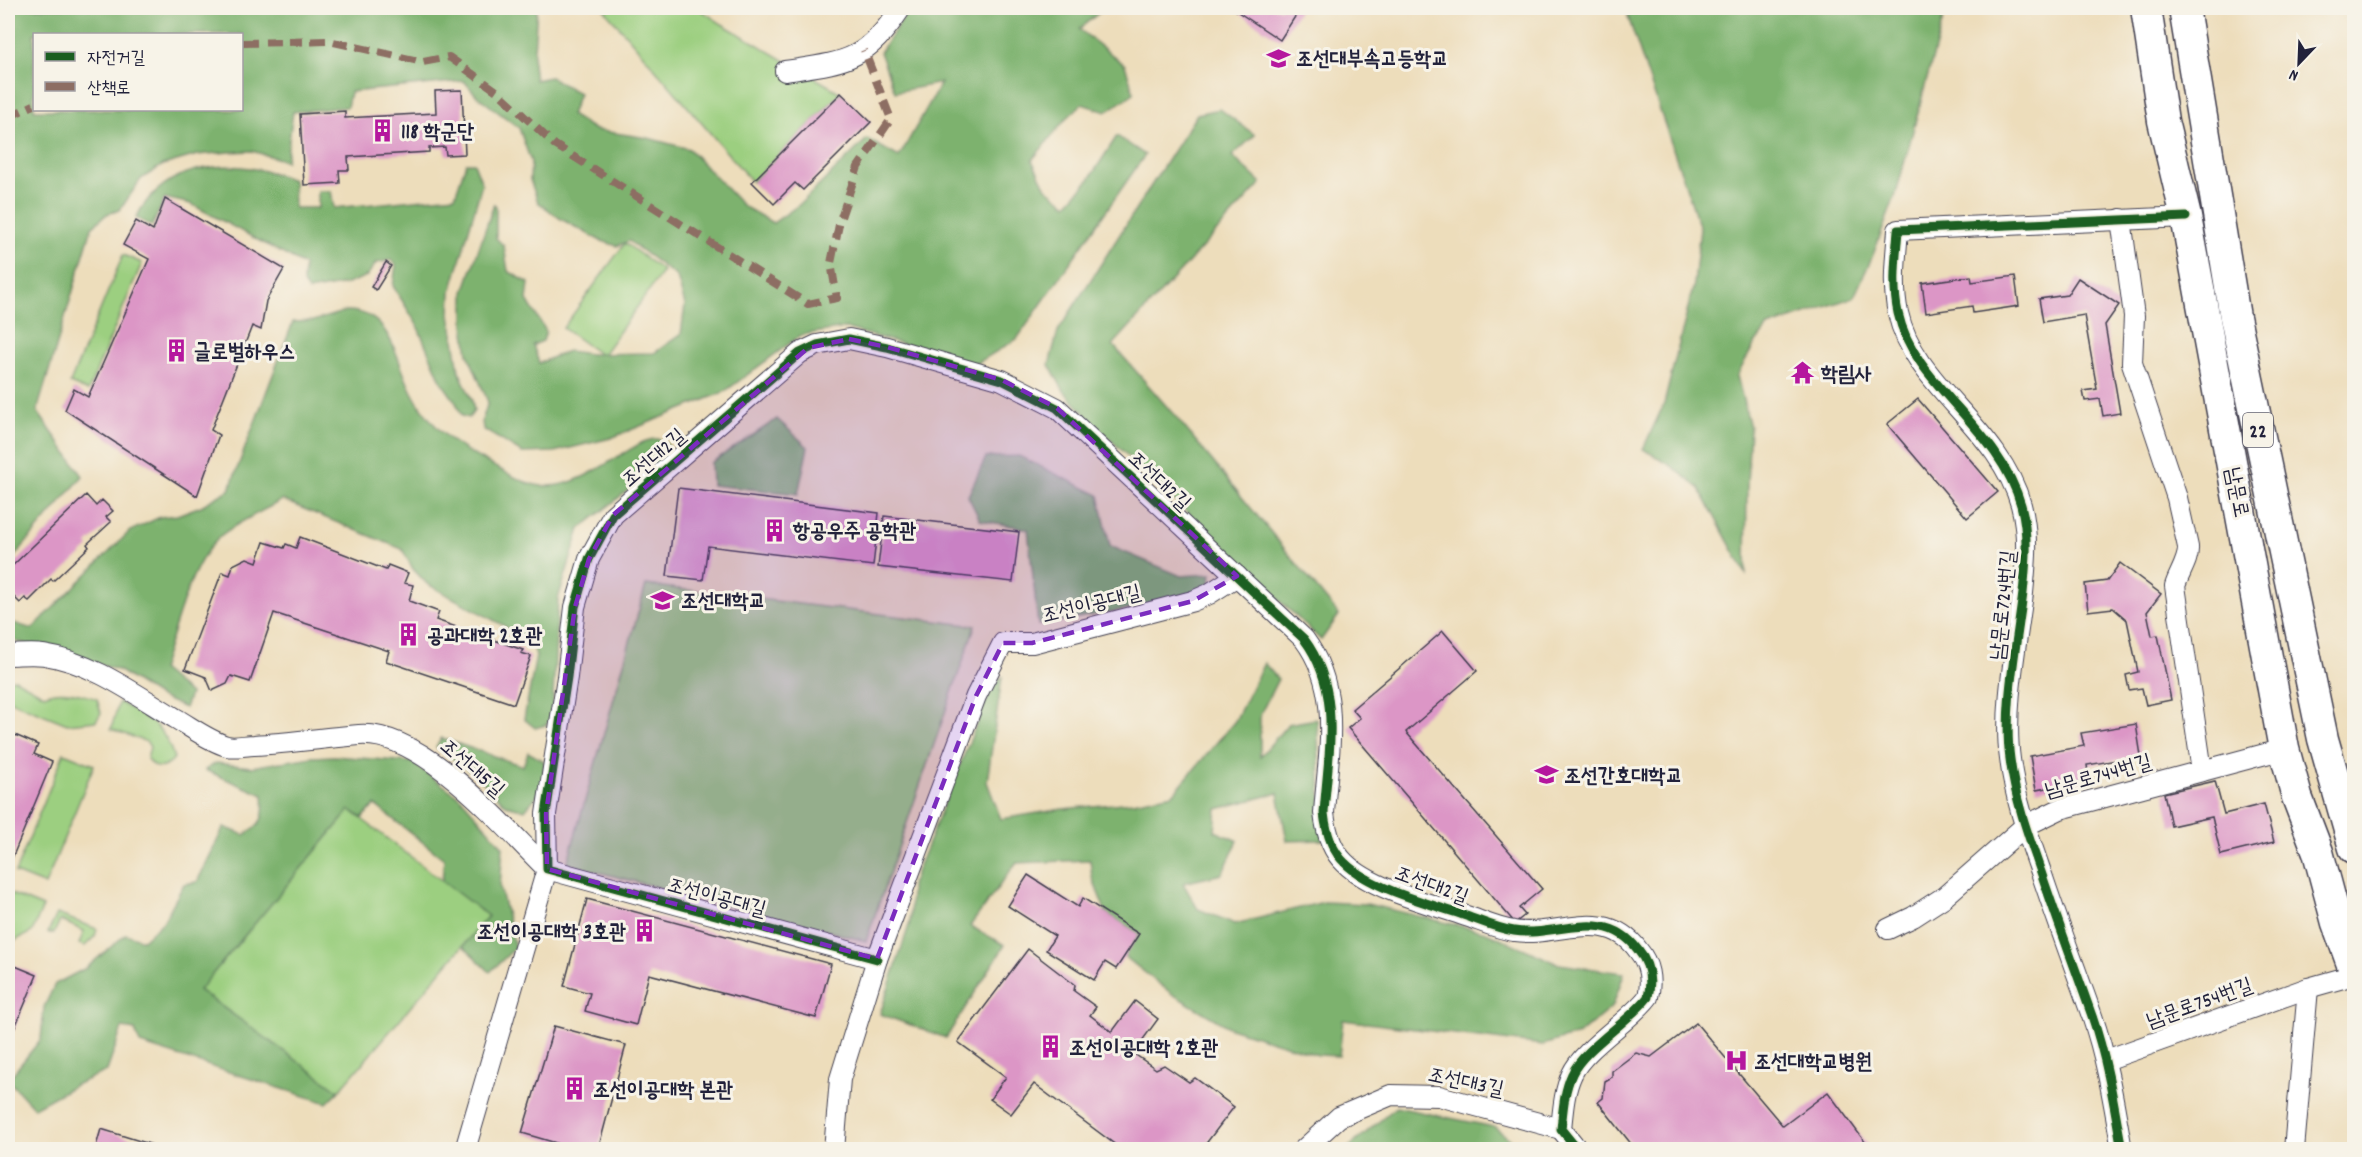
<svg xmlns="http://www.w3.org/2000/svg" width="2362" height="1157" viewBox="0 0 2362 1157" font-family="Dekko,'Poor Story',sans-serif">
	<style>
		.green { fill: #9ccf80; stroke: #5f785e; stroke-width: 1.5 }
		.forest { fill: #7db26e; stroke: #506a54; stroke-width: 1.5; fill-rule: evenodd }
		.building { fill: #dc96c6 }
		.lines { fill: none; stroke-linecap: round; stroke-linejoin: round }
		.minor-casing { stroke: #403e4e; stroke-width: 22 }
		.primary-casing { stroke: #403e4e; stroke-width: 33 }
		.minor { stroke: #fff; stroke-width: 20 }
		.primary { stroke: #fff; stroke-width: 30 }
		.quiet { stroke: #8d6e63; stroke-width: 8; stroke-dasharray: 15 8; stroke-linecap: butt }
		.cycleway-casing { stroke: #f7f3e8; stroke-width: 13 }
		.cycleway { stroke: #1b5e20; stroke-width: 9 }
		.marked { fill: #7b2cbf; fill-opacity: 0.2; stroke: #7b2cbf; stroke-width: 4.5; stroke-dasharray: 12 8; stroke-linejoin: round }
		.labels { text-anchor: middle; stroke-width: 6; stroke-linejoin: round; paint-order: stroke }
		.shield { fill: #f7f3e8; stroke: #62616f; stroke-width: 1.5 }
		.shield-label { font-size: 20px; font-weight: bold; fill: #22223b }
		.poi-label { font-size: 21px; font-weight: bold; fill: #22223b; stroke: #f7f3e8; text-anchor: start }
		.street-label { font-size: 21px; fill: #22223b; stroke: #f7f3e8 }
	</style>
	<rect width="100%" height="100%" fill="#f7f3e8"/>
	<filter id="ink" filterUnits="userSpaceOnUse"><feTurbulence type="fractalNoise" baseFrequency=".0167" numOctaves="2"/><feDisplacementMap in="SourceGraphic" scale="12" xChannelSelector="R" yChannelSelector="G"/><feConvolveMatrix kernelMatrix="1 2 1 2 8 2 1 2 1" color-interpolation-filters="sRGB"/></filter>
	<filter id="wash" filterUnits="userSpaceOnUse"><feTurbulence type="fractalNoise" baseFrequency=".008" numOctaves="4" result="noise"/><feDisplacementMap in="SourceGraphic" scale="24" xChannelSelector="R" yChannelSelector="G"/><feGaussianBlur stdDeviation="1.35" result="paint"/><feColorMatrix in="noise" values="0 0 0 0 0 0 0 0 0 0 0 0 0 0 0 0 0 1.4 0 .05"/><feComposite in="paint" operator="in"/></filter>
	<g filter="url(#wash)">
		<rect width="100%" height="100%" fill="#edddbb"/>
		<g class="green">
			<path d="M603,8H698L722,24L841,93L752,182Z"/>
			<path d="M625,243L663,271L602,356L563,328Z"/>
			<path d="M123,255L142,263L88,391L70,383Z"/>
			<path d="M646,585L975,626L866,941L567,864Z"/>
			<path d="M15,679L44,695C61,688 80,693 97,699L101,713L96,721L67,724L8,700V680Z"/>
			<path d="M119,702C148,719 164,724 174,758C166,770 156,771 147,759L150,747L147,742L111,729Z"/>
			<path d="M64,753L94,765L45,885L15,873Z"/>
			<path d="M350,810L488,916L339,1091L199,990Z"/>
			<path d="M9,893L43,907L32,932L12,942L8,940Z"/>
			<path d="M57,914L97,929L95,936L85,946L79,944L84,931L60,920L54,933H48Z"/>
		</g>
		<g class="forest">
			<path d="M8,8H537L533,64L535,80L550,77L579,93L571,115L595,130L648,138L689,149L743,206L773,223L800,204L867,139L899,157L941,83L895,92L880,52L910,8H1105L1079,29L1125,65L1134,93L1106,112L1082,104L1065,120L1032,160L1046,188L1067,204L1088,181L1117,136L1145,155L1017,339L976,364L845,328L801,335L724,392L611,438L554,452L522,453L483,429L482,421L488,402L468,354L464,324V292L494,204L496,206V238L504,246L508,271L529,283L527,300L546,331L543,341L533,345L539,363L568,351L590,354L654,353L681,334L685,305L677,277L629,241L617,246L599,240L561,219L538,202L530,180L531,162L519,128L477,96L464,81L350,92L347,107L293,112L286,161L252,151L229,152L197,155L163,165L141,179L120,210L107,214L92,227L37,411L83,476L8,564ZM34,34H242V110H34Z"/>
			<path d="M1625,8H1946L1896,194L1873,255L1854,297L1768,327L1754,345L1737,376L1750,427L1747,485L1746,574L1699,488L1670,465L1643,449L1664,404L1694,284L1700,228Z"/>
			<path d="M1220,109L1255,135L1232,156L1261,183L1113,345L1176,417L1339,615L1321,640L1092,422L1064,391L1049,365L1058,331L1197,114Z"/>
			<path d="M466,163H474L482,184L451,292L450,314L459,371L472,400L474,411L469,418L462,416L455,401L442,383L416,323L393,286L396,265L391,260L376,263L367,276L347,284L308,291L303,283L304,265L191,204L165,198L152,226L136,218C166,159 238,157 293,180L294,208H318V191H331L334,208L455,196Z"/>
			<path d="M346,311C392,310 395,360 412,392C418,404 426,415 435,425C451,444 478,458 499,469C513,476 529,486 545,486C573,487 602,467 624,453C634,448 646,438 657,439C664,440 668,444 671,450L669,457L580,529L558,599L552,717L546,725L535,728L524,719L536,656L532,641L427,584L413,569L402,549L282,500C265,510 232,525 218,538C188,568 175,630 161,670L190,694L185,708L158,696L118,670L8,639V621L32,629L130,531L160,517L177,515L201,506L229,490L293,322L313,321Z"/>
			<path d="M777,419L808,447L798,494L712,485L711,463Z"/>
			<path d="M1019,456L1099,495L1110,546L1181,576L1211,574L1210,587L1172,601L1038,625L1028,529L980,520L968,496L986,457Z"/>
			<path d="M1264,663L1278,679L1260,715V757L1288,724L1317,719L1323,840L1287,841L1278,793L1217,809L1215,831L1238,841L1222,874L1183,883L1198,909L1235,924L1324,902L1367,904L1486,932L1559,964L1624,973L1613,1006L1579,1034L1543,1045L1343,1020L1339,1056L1318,1055L1230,1028L1172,994L1124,956L1139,934L1106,913L1092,877L1090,860L1016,863L970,926L1005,945L946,1038L880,1014L910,922L911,885L993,684L1002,677L987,782L1001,819L1063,809L1133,802L1173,794L1235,721Z"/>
			<path d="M441,738L523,766L528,752L544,761L545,786L525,810L506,805L477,776L436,747Z"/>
			<path d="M334,756L411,762L461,798L503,847L500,887L515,948L490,972L463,946L488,916L442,881L444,859L375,805L362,818L350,810L199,990L339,1091L327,1103L140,1044L135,1030L122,1028L107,1071L77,1084L34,1108L8,1080L41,1039L44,1007L55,984L86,968L126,934L143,940L163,922L184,884L197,882L224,827L244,835C263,824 265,817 263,795L205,770L216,763L251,767L312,757Z"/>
			<path d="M1396,1107L1494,1127L1523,1149H1347Z"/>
		</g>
		<g id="blocks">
			<g class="building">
				<path d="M1237,8H1297L1300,9L1280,40L1235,10Z"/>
				<path d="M462,90L465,154L446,155L445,147L429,148V152L348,157L349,170H339L340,183L304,185L300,114L345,111V118L436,113L435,91Z"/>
				<path d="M841,93L871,122L803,190L795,183L774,204L752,182Z"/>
				<path d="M165,199L284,269L266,301L261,330L252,326L211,430L219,435L197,496L65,410L74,389L88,397L149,259L123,245L136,221L153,231Z"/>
				<path d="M386,262L391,266L376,290L371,287Z"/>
				<path d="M1971,276L1972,282L2015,276L2019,306L1973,313L1972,306L1926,313L1922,283Z"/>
				<path d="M2078,278L2119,305L2105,325L2120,413L2103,416L2100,399L2085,401L2083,391L2097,389L2084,315L2043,322L2039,299L2067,295Z"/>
				<path d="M1918,399L1998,492L1967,518L1887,424Z"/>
				<path d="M678,488L879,513L873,566L708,546L703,580L667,576Z"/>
				<path d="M86,495L96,506L102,500L113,511L106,517L111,522L87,544L89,547L53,581L51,579L29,601L25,598L20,603L8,591V570Z"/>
				<path d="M884,516L1019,532L1013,582L878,567Z"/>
				<path d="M300,537L386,570L388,565L408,573L404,583L413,585L409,601L439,612L436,620L523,650L521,653L531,656L514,704L386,661L389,651L274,613L250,682L231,676L227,684L212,691L206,677L185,669L222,572L230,575L233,565L247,558L257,562L264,542L284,548L286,544L296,548Z"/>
				<path d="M2120,563L2161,594L2147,612L2152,636L2158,635L2171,700L2146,705L2142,688L2129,690L2126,675L2138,672L2127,620L2113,608L2088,611L2085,584L2107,581Z"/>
				<path d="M1443,631L1477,671L1406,732L1542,889L1519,908L1525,915L1515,923L1348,728L1360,718L1352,709Z"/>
				<path d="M2136,724L2141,756L2087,765L2089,780L2036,790L2030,756L2084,746L2081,733Z"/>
				<path d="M15,735L38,745L34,754L52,762L8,868V749Z"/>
				<path d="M2215,781L2224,814L2264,804L2274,842L2221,855L2212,817L2171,826L2164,793Z"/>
				<path d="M1028,875L1078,907L1083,898L1139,934L1116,969L1105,962L1094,980L1046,950L1055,936L1008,906Z"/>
				<path d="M587,899L831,964L816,1018L649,974L636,1025L585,1011L590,993L564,986Z"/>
				<path d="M1028,949L1075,985L1074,991L1096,1007L1090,1015L1112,1032L1135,1001L1158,1019L1133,1053L1156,1069L1164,1065L1189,1082L1195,1078L1234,1107L1201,1150H1115L1117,1146L1034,1084L1011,1114L990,1099L1006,1077L958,1042Z"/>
				<path d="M8,963L37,975L8,1044Z"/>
				<path d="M1696,1023L1783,1126L1828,1092L1871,1150H1636L1598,1102L1603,1098L1605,1081L1612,1077V1071L1636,1053L1651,1057Z"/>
				<path d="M554,1026L626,1045L598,1150H580L522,1133Z"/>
				<path d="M101,1129L166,1149V1150H95Z"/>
			</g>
		</g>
	</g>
	<g filter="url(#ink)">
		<use href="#blocks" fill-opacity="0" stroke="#403e4e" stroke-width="1.5"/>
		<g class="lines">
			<defs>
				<g id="minor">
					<path d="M785,71C845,62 865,62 901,8"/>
					<path d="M2121,219L2134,316L2132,363L2177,498L2188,547C2189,560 2179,573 2175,586L2202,771"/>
					<path d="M8,655C19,655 32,653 44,655C92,662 135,694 175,718C191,727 209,741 227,746C235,748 246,745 254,745C289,743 324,738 359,735C423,730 504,827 547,869L465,1150"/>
					<path d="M1888,929L1913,917L1944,897L2025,826L2060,809L2284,749"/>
					<path d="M877,959L547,869L546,814L567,677L575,607L589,559L613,515L800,353L817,345L849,339L887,347L1002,380L1057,408L1304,639C1343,691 1328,753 1324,813C1326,831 1331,850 1345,863C1371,889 1431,904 1466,916C1481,921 1498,929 1514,931C1557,938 1605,905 1638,950C1649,963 1652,980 1648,997C1630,1021 1583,1049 1572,1074C1564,1091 1563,1110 1561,1129L1578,1150"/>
					<path d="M2106,1060L2308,988L2354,975"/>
					<path d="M834,1150L840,1079L877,959L976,696L1003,643H1032L1193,601L1209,594L1237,576"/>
					<path d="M1303,1150L1339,1117L1391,1095L1439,1096L1561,1129"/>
					<path d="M2122,1150C2114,1104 2107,1059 2092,1016C2075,968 2057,920 2041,872C2028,835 2015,799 2010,759C2003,709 2017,643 2023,593C2026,563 2029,535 2021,505C1999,427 1914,386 1898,313C1892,285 1896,257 1898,230L2186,217"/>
					<path d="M2294,1150L2308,988"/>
				</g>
				<g id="primary">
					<path d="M2146,8L2163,121L2186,217L2284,749L2297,797L2318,852L2337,923L2354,970"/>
					<path d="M2184,8L2235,317L2323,739L2354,848"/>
				</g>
			</defs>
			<use href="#minor" class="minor-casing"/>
			<use href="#primary" class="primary-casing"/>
			<use href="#minor" class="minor"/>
			<use href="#primary" class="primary"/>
			<g class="quiet">
				<path d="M242,43L329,41L423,62L449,57L498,92L555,145L808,304L837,298L831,263L840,220L858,167L891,119L864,50"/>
				<path d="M8,117L34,105"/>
			</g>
			<defs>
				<g id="cycleway">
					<path d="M877,959L547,869L546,814L567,677L575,607L589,559L613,515L800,353L817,345L849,339L887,347L1002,380L1057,408L1304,639C1343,691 1328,753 1324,813C1326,831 1331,850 1345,863C1371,889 1431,904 1466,916C1481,921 1498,929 1514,931C1557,938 1605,905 1638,950C1649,963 1652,980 1648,997C1630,1021 1583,1049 1572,1074C1564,1091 1563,1110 1561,1129L1578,1150"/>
					<path d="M2122,1150C2114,1104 2107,1059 2092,1016C2075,968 2057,920 2041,872C2028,835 2015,799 2010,759C2003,709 2017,643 2023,593C2026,563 2029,535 2021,505C1999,427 1914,386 1898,313C1892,285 1896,257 1898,230L2186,217"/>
				</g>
			</defs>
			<use href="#cycleway" class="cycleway-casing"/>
			<use href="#cycleway" class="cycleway"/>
		</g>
	</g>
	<path class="marked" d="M849,339L887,347L1002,380L1057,408L1237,576L1193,601L1032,643H1003L976,696L877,959L547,869L546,814L575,607L589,559L613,515L808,348Z"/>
	<defs>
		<symbol id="school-bare" viewBox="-9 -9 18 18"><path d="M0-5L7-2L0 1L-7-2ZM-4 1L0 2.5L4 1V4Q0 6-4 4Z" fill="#b5179e" stroke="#f7f3e8" stroke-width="2.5" paint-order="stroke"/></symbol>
		<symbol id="building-bare" viewBox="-9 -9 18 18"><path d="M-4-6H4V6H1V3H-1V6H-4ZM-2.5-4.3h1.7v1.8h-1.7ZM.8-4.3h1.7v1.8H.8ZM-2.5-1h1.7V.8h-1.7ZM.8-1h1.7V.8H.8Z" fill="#b5179e" stroke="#f7f3e8" stroke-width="2.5" paint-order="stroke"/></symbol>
		<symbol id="temple-bare" viewBox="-9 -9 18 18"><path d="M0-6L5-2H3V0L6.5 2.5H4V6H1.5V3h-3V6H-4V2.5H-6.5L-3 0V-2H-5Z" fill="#b5179e" stroke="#f7f3e8" stroke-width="2.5" paint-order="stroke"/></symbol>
		<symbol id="university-bare" viewBox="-9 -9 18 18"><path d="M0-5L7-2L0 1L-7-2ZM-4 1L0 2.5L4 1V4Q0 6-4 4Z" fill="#b5179e" stroke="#f7f3e8" stroke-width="2.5" paint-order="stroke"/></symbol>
		<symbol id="hospital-bare" viewBox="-9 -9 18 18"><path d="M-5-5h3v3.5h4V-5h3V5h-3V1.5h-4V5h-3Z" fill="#b5179e" stroke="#f7f3e8" stroke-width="2.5" paint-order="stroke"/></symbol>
	</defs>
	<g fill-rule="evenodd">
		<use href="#school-bare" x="1262" y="42" width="33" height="33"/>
		<use href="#building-bare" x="366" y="114" width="33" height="33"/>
		<use href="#building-bare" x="160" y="334" width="33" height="33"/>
		<use href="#temple-bare" x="1786" y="356" width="33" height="33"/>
		<use href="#building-bare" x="758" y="514" width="33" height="33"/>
		<use href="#university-bare" x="646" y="584" width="33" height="33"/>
		<use href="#building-bare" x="392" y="618" width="33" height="33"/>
		<use href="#university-bare" x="1530" y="758" width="33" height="33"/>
		<use href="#building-bare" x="628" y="914" width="33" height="33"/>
		<use href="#building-bare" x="1034" y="1030" width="33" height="33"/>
		<use href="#hospital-bare" x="1720" y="1044" width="33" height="33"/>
		<use href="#building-bare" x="558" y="1072" width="33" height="33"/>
	</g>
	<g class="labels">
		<rect class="shield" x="2243" y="413" width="30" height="34" rx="4.5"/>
		<g class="shield-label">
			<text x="2258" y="437">22</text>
		</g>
		<g class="poi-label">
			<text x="1296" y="65">조선대부속고등학교</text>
			<text x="401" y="138">118 학군단</text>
			<text x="194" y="358">글로벌하우스</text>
			<text x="1821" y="380">학림사</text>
			<text x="793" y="537">항공우주 공학관</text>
			<text x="681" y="607">조선대학교</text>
			<text x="427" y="642">공과대학 2호관</text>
			<text x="1564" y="782">조선간호대학교</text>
			<text x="626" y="938" text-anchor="end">조선이공대학 3호관</text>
			<text x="1069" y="1054">조선이공대학 2호관</text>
			<text x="1754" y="1068">조선대학교병원</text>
			<text x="593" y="1096">조선이공대학 본관</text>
		</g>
		<g class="street-label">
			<text transform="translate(653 457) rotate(-41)" y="7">조선대2길</text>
			<text transform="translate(1160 480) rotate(43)" y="7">조선대2길</text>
			<text transform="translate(2238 492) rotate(79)" y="7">남문로</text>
			<text transform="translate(1091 603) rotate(-14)" y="7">조선이공대길</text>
			<text transform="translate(2002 605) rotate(-84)" y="7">남문로724번길</text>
			<text transform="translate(473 767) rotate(41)" y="7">조선대5길</text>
			<text transform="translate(2098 775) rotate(-16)" y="7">남문로744번길</text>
			<text transform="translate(1432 884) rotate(20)" y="7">조선대2길</text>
			<text transform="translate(717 896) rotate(15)" y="7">조선이공대길</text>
			<text transform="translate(2199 1002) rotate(-20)" y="7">남문로754번길</text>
			<text transform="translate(1466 1081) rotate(12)" y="7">조선대3길</text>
		</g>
	</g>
	<rect width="2362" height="1157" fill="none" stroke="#f7f3e8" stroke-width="30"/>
	<rect x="33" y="33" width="210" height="78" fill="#f7f3e8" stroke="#a29fa3" stroke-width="1.5"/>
	<rect x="45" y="52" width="30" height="9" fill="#1b5e20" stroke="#a29fa3" stroke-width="1.5"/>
	<text x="87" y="63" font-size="18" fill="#22223b">자전거길</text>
	<rect x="45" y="82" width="30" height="9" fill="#8d6e63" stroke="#a29fa3" stroke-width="1.5"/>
	<text x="87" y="93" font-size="18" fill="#22223b">산책로</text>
	<g transform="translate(2299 63) rotate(203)" stroke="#f7f3e8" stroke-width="4.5" paint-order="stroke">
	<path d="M0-4.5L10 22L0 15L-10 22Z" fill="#22223b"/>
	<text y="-9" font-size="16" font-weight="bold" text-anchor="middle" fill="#22223b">N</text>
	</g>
</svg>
